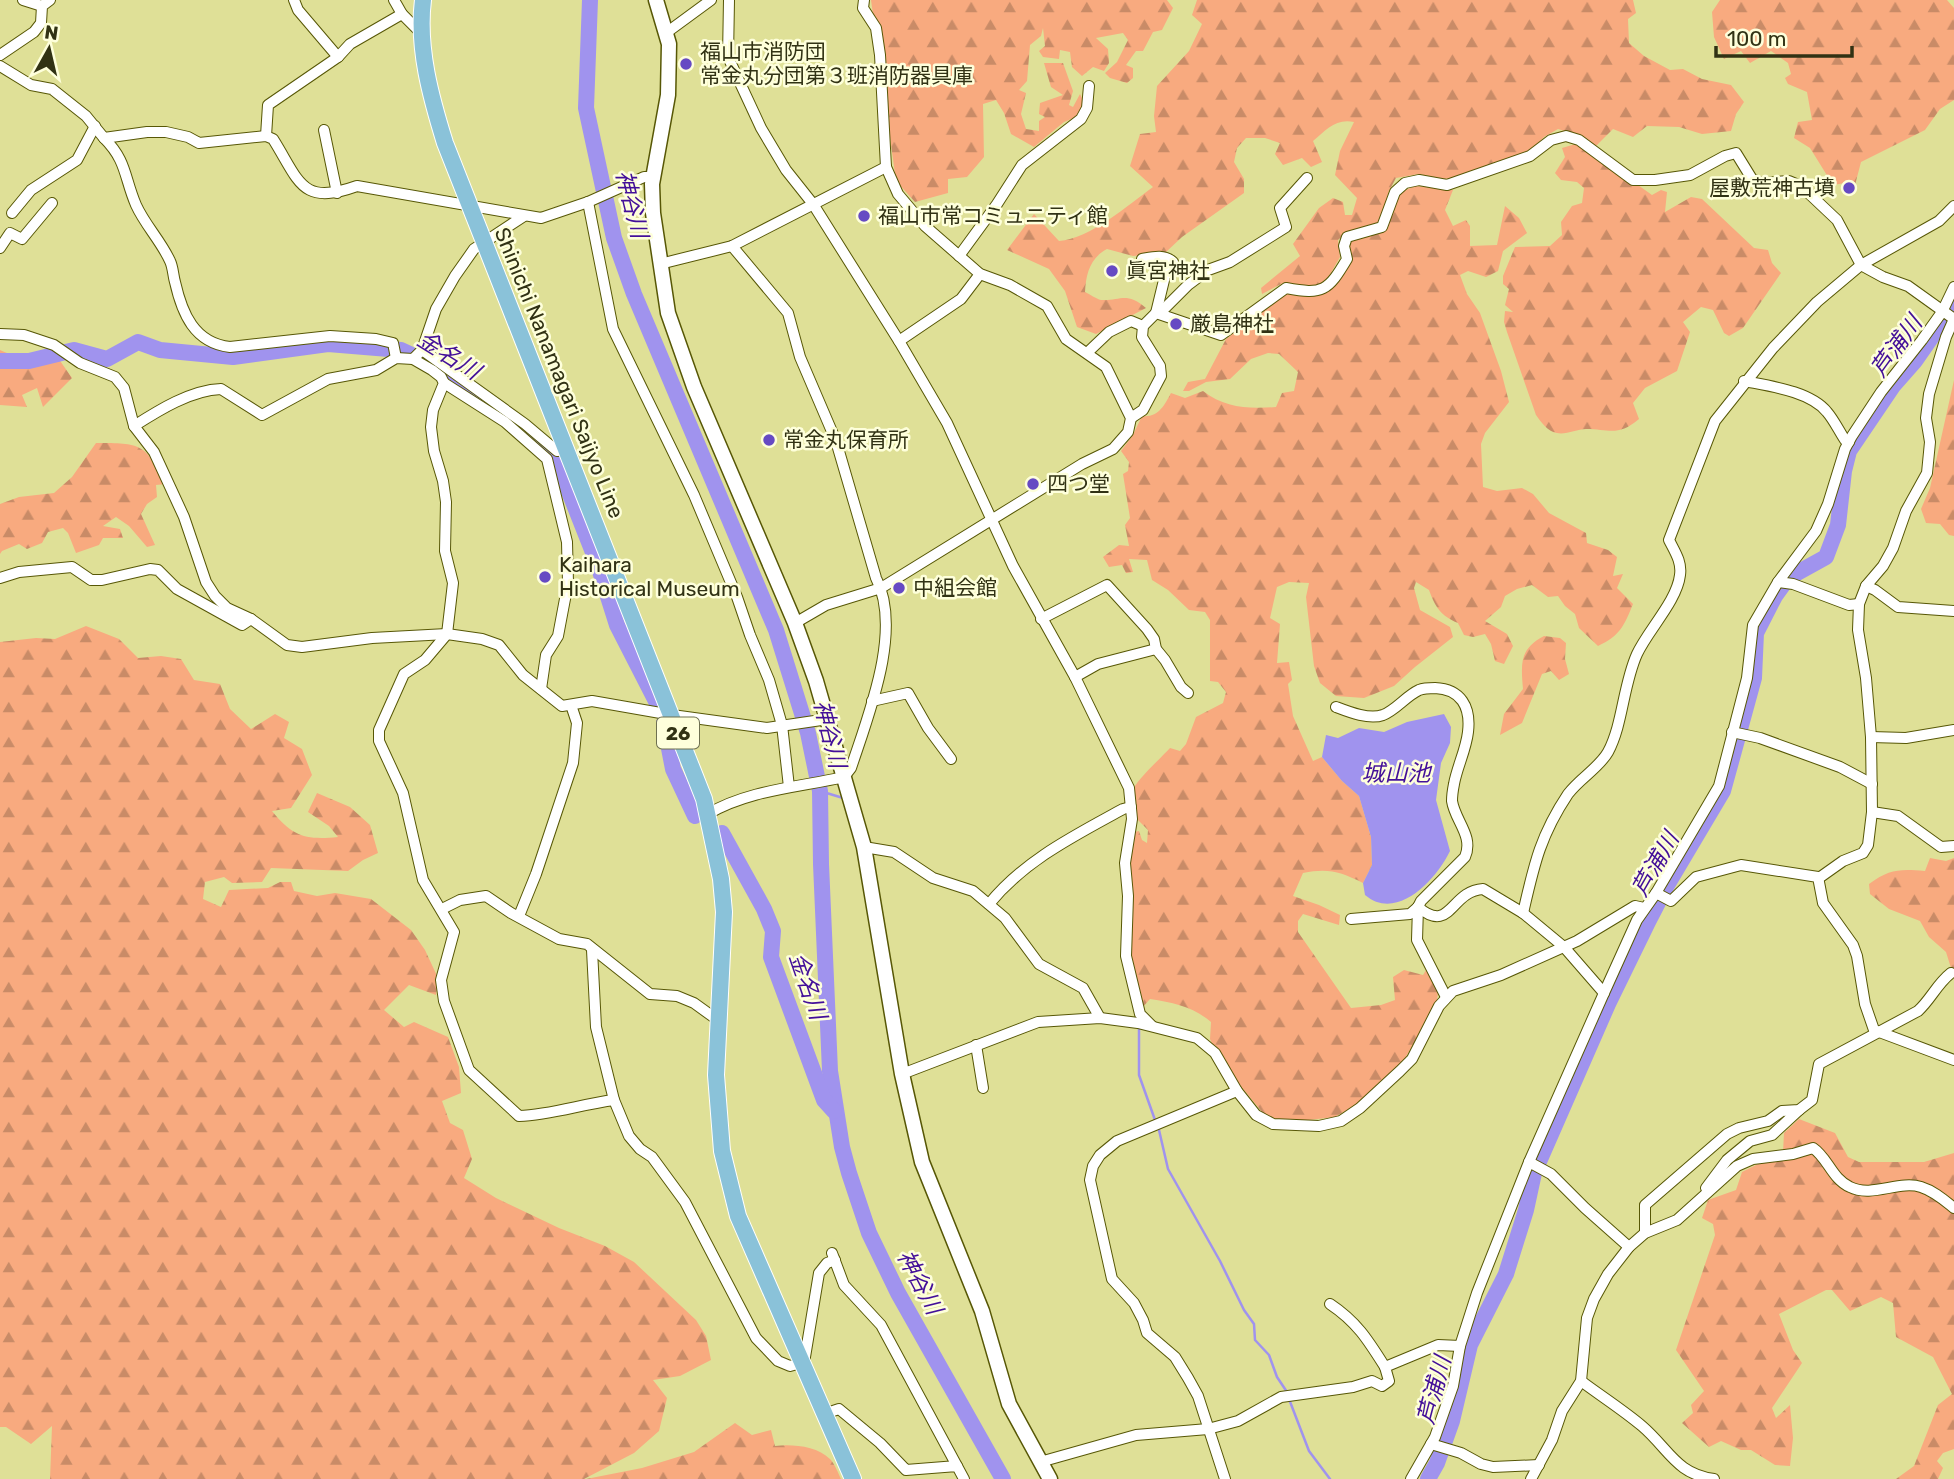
<svg xmlns="http://www.w3.org/2000/svg" width="1954" height="1479" viewBox="0 0 1954 1479" font-family="Rubik,'Noto Sans JP',sans-serif">
	<style>
		.forest { fill: url(#forest-firs) }
		.water { fill: #a093ee }
		.lines { fill: none; stroke-linecap: round; stroke-linejoin: round }
		.stream { stroke: #a093ee; stroke-width: 2.5 }
		.river { stroke: #a093ee; stroke-width: 16 }
		.street-casing { stroke: #575706; stroke-width: 12 }
		.secondary-casing { stroke: #575706; stroke-width: 17 }
		.primary-casing { stroke: #fff; stroke-width: 18 }
		.street { stroke: #fff; stroke-width: 10 }
		.secondary { stroke: #fff; stroke-width: 14 }
		.primary { stroke: #8ac2d9; stroke-width: 16 }
		.poi-dot { fill: #664ac3; stroke: #feffdb; stroke-width: 2.5 }
		.labels { text-anchor: middle; stroke-width: 5; stroke-linejoin: round; paint-order: stroke }
		.shield { fill: #feffdb; stroke: #6e7050; stroke-width: 2 }
		.shield-label { font-size: 19px; font-weight: bold; fill: #313214 }
		.poi-label { font-size: 21px; fill: #313214; stroke: #feffdb; text-anchor: start }
		.street-label { font-size: 21px; fill: #313214; stroke: #feffdb }
		.water-label { font-size: 23px; font-style: italic; fill: #430f99; stroke: #feffdb }
	</style>
	<defs>
		<pattern id="forest-firs" width="22" height="20" patternUnits="userSpaceOnUse" patternTransform="scale(1.75)"><rect width="22" height="20" fill="#f8aa7f"/><path d="M5 1l3.5 6h-7zM16 11l3.5 6h-7z" fill="#c98b67"/></pattern>
	</defs>
	<rect width="100%" height="100%" fill="#dfe097"/>
	<g class="forest">
		<path d="M871,0H1167L1173,8L1162,30L1153,32L1143,51H1136L1126,65L1133,68V78L1127,83L1110,78L1105,73L1117,62L1128,40L1123,33L1096,38L1108,49L1109,63L1104,71L1093,67L1082,76L1072,67L1070,52L1060,50L1059,59L1043,57L1039,51L1045,46L1043,28L1041,36L1030,45L1027,81L1019,90L1026,93L1021,114L1026,129L1039,131V121L1045,117L1039,114L1040,103L1063,95L1051,87L1044,63H1063L1073,91L1069,105L1073,107L1080,94L1086,106L1081,115L1064,122L1034,147L1011,134L1004,113L996,100L983,104L984,157L967,177L948,179V193L915,202L896,181Z"/>
		<path d="M1197,0H1633L1636,13L1628,19L1629,43L1644,56L1670,70L1683,69L1702,79L1731,85L1744,102L1736,114L1731,131L1702,134L1679,127L1647,126L1633,137L1613,129L1594,148L1568,132L1558,129L1544,137L1532,150L1462,177L1444,179L1419,174L1396,178L1389,191L1380,222L1347,232L1338,240L1340,257L1328,278L1315,287L1283,283L1262,294L1261,288L1300,256L1293,244L1319,208L1333,198L1343,202L1345,215H1352L1357,198L1335,175L1340,151L1354,122C1336,118 1326,130 1313,141L1322,162L1311,167L1302,158L1283,165L1275,154L1280,143L1265,138H1246L1237,148L1234,162L1244,179V193L1182,237L1165,253L1133,256L1107,249C1090,258 1086,274 1085,292C1090,294 1096,299 1101,300C1121,301 1126,291 1146,308L1096,334L1077,327L1065,291L1049,269L1007,250L1034,214L1059,241C1090,239 1128,205 1153,187L1130,166L1140,134L1156,132L1154,116L1157,86L1189,51L1202,24L1192,15Z"/>
		<path d="M1720,0H1947L1954,8V100L1940,109L1925,130L1861,162L1854,189L1845,194V183L1833,185L1810,148L1794,138L1798,122L1812,120L1807,92L1788,84L1785,78L1791,74L1788,63L1771,51L1750,63L1741,51L1724,59L1714,37L1712,12Z"/>
		<path d="M1579,143L1652,195L1661,190L1667,192L1665,212L1691,197L1702,199L1754,248L1768,250L1772,263L1781,273L1743,328L1729,336L1724,333L1713,310L1701,307L1683,322L1690,332L1677,371L1645,388L1633,403L1639,419C1618,437 1609,429 1586,429C1577,429 1566,435 1557,433C1548,432 1541,422 1536,415L1507,332L1504,322L1505,311L1513,312L1505,305L1509,289L1503,284V276L1515,247L1550,246L1562,235L1561,222L1572,206L1582,203L1584,188L1577,182L1561,180L1555,173L1565,157L1562,148Z"/>
		<path d="M1416,186L1453,190L1445,210L1453,226L1466,220L1470,226V246L1497,245L1505,206L1519,218L1527,233L1503,251L1498,271L1486,277L1468,271L1460,275L1467,294L1480,313L1501,371L1509,402L1485,433L1481,444L1483,487L1497,491L1522,488L1533,494L1549,513L1586,533L1587,543L1608,550L1617,557L1613,576L1623,574L1617,588L1633,604C1624,626 1620,636 1598,646L1579,628L1575,614L1565,606L1558,596L1548,597L1532,585L1517,589L1505,596L1501,607L1485,621L1507,634L1513,646L1504,664L1495,661L1491,644L1485,634L1473,637L1464,635L1458,623C1441,616 1435,607 1429,590L1416,582L1414,588L1420,610L1450,627L1453,637L1415,667L1394,686L1364,698L1336,696L1320,683L1314,666L1306,597L1309,583L1289,582L1277,587L1270,618L1280,624L1277,663L1289,662L1292,680L1288,684L1293,716L1313,761L1322,757L1342,781L1359,796L1371,837L1372,865L1363,883C1340,872 1329,868 1303,873L1293,896L1319,905L1340,915L1339,925L1303,914L1298,921V932L1351,1008L1381,1005L1395,1000L1393,977L1404,970L1423,975L1428,967L1439,987L1436,1006L1404,1060L1359,1103L1335,1117L1282,1123L1267,1118L1220,1061L1210,1039L1211,1022C1192,1006 1174,1003 1150,999L1142,1008L1129,955L1125,834L1139,831L1142,840L1147,843L1148,830L1133,815C1132,808 1131,799 1132,792C1135,781 1161,758 1170,748L1180,751L1186,744L1196,717L1223,703L1226,692L1218,682L1210,681V620L1205,612L1189,610L1168,590L1152,580L1147,560L1129,559L1133,572L1126,573L1122,565L1109,567L1103,557L1119,545L1129,546L1125,525L1130,518L1123,474L1128,471L1129,462L1121,451L1133,435L1142,416C1158,418 1164,406 1171,393L1185,398L1203,391C1225,408 1248,409 1276,407L1282,393L1294,391L1298,372L1279,354L1268,353L1251,359L1230,379L1206,382L1189,391H1183L1188,382L1205,379L1226,339L1277,299L1287,293L1314,295L1332,287L1352,239L1373,234C1384,217 1394,191 1416,186Z"/>
		<path d="M0,350C23,360 32,363 56,355L72,378L43,407L37,388L22,395L27,407L0,405Z"/>
		<path d="M1954,380V536L1949,535L1940,524L1926,523L1921,509L1930,488Z"/>
		<path d="M96,443C141,443 145,443 166,484L156,485L157,497L147,504L141,514L155,545L147,547L129,526L116,517L103,526L120,529L123,538H103L99,545L76,553L68,533L63,528L48,532L42,543L27,549L19,544L2,551L0,554V504L19,497L54,493L72,477Z"/>
		<path d="M86,626L119,639L138,658L161,656L181,659L194,680L220,684L230,709L251,729L275,714L289,722L284,738L302,749L312,775L291,808L272,811C293,837 306,840 338,837L329,826L308,812L317,793L350,807L370,825L378,853L363,860L348,871L271,868L262,882L232,883L224,877L205,882L203,899L221,907L229,890L268,888L280,882H291L294,891L317,896L335,893L371,899L411,930L425,950L438,978L436,995L409,985L384,1010L404,1027L414,1022L448,1037L459,1067L461,1093L442,1101L450,1123L463,1130L472,1159L464,1178L496,1198L559,1228L605,1246L634,1262L696,1320L706,1336L711,1360L680,1376L653,1380L667,1398L659,1431L634,1453L584,1479H50L52,1426L31,1444L6,1427H0V642L36,638L55,639Z"/>
		<path d="M1544,636L1560,638L1566,643L1565,659L1569,674L1559,680L1551,671L1542,674L1522,723L1500,735L1504,714L1523,689C1521,664 1519,649 1544,636Z"/>
		<path d="M1930,858L1946,861L1954,858V969L1951,968L1946,952L1929,937L1920,921L1889,909L1870,894L1869,884C1890,869 1899,869 1925,871Z"/>
		<path d="M1799,1119L1835,1133L1848,1157L1859,1162H1924L1954,1153V1206C1944,1200 1928,1186 1916,1185C1895,1183 1870,1194 1851,1184C1834,1174 1829,1155 1815,1143C1803,1143 1796,1151 1783,1152L1784,1133Z"/>
		<path d="M1811,1152C1822,1162 1827,1177 1838,1186C1859,1204 1894,1188 1918,1190C1931,1192 1944,1205 1954,1213V1449L1943,1453L1937,1461L1943,1468L1938,1479H1896L1914,1466L1938,1405L1952,1394L1933,1357L1896,1337L1893,1303L1881,1297L1850,1311L1832,1290H1826L1779,1314L1793,1350L1802,1363L1772,1408L1776,1418L1790,1405L1793,1438L1790,1466L1775,1465L1751,1450H1741L1721,1441L1709,1447L1682,1423L1693,1413L1691,1405L1704,1391L1676,1350L1715,1235L1713,1224L1702,1218L1708,1200L1736,1190L1742,1172L1766,1160Z"/>
		<path d="M735,1423L752,1435L771,1430L775,1446C792,1444 817,1446 830,1459C835,1464 838,1473 841,1479H586L642,1468L694,1452Z"/>
	</g>
	<path class="water" d="M1444,714L1451,727L1450,743L1441,763L1436,800L1450,851C1436,880 1397,922 1365,895L1363,883L1372,865L1371,837L1359,796L1342,781L1322,757L1326,735L1338,738L1359,728L1384,732L1407,722Z"/>
	<g class="lines">
		<g class="stream">
			<path d="M820,791L843,798"/>
			<path d="M1139,1028V1075L1155,1120"/>
			<path d="M1159,1130L1168,1169L1220,1261L1244,1310L1254,1324L1255,1340L1269,1355L1277,1377L1287,1392"/>
			<path d="M1289,1399L1309,1451L1330,1479"/>
		</g>
		<g class="river">
			<path d="M590,0L586,108L614,238L634,294L776,630L808,733L820,791L821,864L830,1071L842,1147L849,1173L869,1233L898,1293L1003,1479"/>
			<path d="M0,361H29L74,350L107,359L138,342L160,350L233,357L328,344L401,350L427,362L494,411"/>
			<path d="M512,424L547,452L560,469L598,565L617,625L658,705"/>
			<path d="M664,723L673,769L695,816"/>
			<path d="M722,833L764,909L773,931L771,957L824,1100L834,1111"/>
			<path d="M1428,1479L1437,1463L1452,1421L1470,1345L1506,1274L1526,1210L1534,1173L1608,1004L1648,922L1666,887L1723,791L1754,678L1756,633L1775,596L1788,578L1826,557L1838,525L1844,471L1849,451L1893,386L1915,361L1954,305"/>
		</g>
		<defs>
			<g id="street">
				<path d="M23,0L42,6"/>
				<path d="M294,0L298,10L338,57"/>
				<path d="M394,0L402,14L422,34"/>
				<path d="M729,0L728,57L761,128L786,170L813,204L899,341L947,423L1013,566L1075,677L1129,788L1132,819L1125,863L1128,896L1126,956L1140,1014L1152,1026"/>
				<path d="M666,33L711,0"/>
				<path d="M0,55L34,32L41,23L42,6L50,0"/>
				<path d="M0,66L31,85L52,89L86,116L104,138L147,132H166L188,137L199,143L266,136L273,139C300,182 301,206 357,186L541,218L588,202L644,177H653"/>
				<path d="M324,130L337,193"/>
				<path d="M266,136L268,105L338,57L350,44L402,14"/>
				<path d="M104,138C127,161 124,177 136,205C145,225 161,241 170,261C173,267 173,275 175,282C182,313 194,343 230,347L330,336L376,339L393,343L396,358"/>
				<path d="M588,202L613,329L694,495L737,597L750,635L769,680L782,725L789,787"/>
				<path d="M12,213L31,190L77,160L95,126"/>
				<path d="M0,248L10,233L22,239L52,203"/>
				<path d="M959,256L997,204L1022,165L1081,119L1087,108L1089,86"/>
				<path d="M1142,259C1153,257 1164,254 1173,262L1171,269L1165,276L1156,313L1221,335L1286,288C1323,295 1328,291 1347,259L1344,246L1347,237L1382,227L1395,192L1405,183L1419,180L1447,185L1530,156L1551,140L1566,136L1579,140L1633,180H1655L1690,175L1725,156L1736,153L1752,179L1762,183L1789,181L1801,186L1837,220L1861,265L1883,277L1908,286L1954,319"/>
				<path d="M660,264L732,246L886,167"/>
				<path d="M0,334L24,335L54,345L80,363L115,377L124,388L134,426L154,452L184,517L206,582L215,596L227,608L251,619L287,645L302,647L372,638L447,634L482,639L499,645L523,675L562,706L592,701L672,715L767,728L828,719"/>
				<path d="M899,341L961,299L980,274"/>
				<path d="M422,350L525,424L557,451L566,450"/>
				<path d="M1088,352L1109,332L1131,321L1143,326"/>
				<path d="M413,359L422,350L436,309L455,276L474,249L524,216"/>
				<path d="M1744,381C1769,386 1810,391 1827,412C1834,420 1839,431 1845,440L1849,442"/>
				<path d="M444,383L505,422L547,459L567,542L568,583L558,636L546,655L541,689"/>
				<path d="M1131,418L1143,410L1161,376L1160,366L1142,337L1143,326L1156,313L1163,310L1188,285L1208,270L1230,262L1286,227L1280,208L1307,178"/>
				<path d="M134,426C159,410 191,390 221,389L262,415L328,379L376,370L396,358L413,359L432,370L441,377L444,383L433,410L431,427L434,451L443,481L446,502L445,551L453,583L447,634L425,660L404,674L379,730V741L403,793L423,880L454,932L441,980L444,1001L469,1070L519,1116C551,1115 582,1104 614,1100"/>
				<path d="M0,578L19,572L72,567L91,580H102L150,569L158,570L177,589L242,625L251,619"/>
				<path d="M1778,582L1793,584L1849,605L1859,604"/>
				<path d="M1866,586L1875,590L1898,607L1954,611"/>
				<path d="M1041,619L1107,585L1147,629L1154,639L1156,649L1165,660L1181,687L1188,693"/>
				<path d="M795,623L826,605L881,588L1082,464L1113,449L1128,432L1131,418L1106,367L1066,339L1047,306L1010,285L980,274L925,226L898,194L886,167L880,55L876,28L863,8L864,0"/>
				<path d="M1075,677L1098,664L1156,649"/>
				<path d="M872,701L908,693L928,728L951,759"/>
				<path d="M1336,707C1349,712 1369,720 1383,715C1396,710 1406,696 1419,690C1424,688 1430,688 1435,688C1461,689 1471,707 1468,732C1466,750 1457,767 1454,784C1453,789 1452,796 1452,801C1455,821 1474,836 1465,857L1421,901L1418,907C1451,935 1450,891 1483,889L1523,913L1564,947L1604,993"/>
				<path d="M1732,732L1760,738L1840,767L1872,784"/>
				<path d="M1871,737L1906,738L1954,730"/>
				<path d="M1872,812L1898,816L1941,847L1954,846"/>
				<path d="M708,814C748,790 800,787 844,777L851,768C868,716 903,630 876,578L836,441L800,357L788,313L732,246"/>
				<path d="M864,847L894,852L933,878L973,891L1005,918L1039,964L1083,988L1100,1018"/>
				<path d="M1819,878L1843,861L1863,853L1868,845L1872,812L1871,737L1866,678L1858,630L1859,604L1866,586L1883,566L1893,548L1906,511L1927,473L1930,442L1926,418L1929,394L1946,337L1954,319"/>
				<path d="M1656,893L1671,901L1696,877L1741,865L1818,877L1823,903L1853,945L1857,956L1865,1004L1874,1030L1954,1060"/>
				<path d="M989,904C1025,860 1074,836 1123,809L1131,807"/>
				<path d="M1418,907L1417,940L1446,997"/>
				<path d="M442,909L460,900L486,896L511,913L559,939L587,944L650,994L677,996L694,1003L719,1021"/>
				<path d="M1523,913C1534,865 1540,836 1568,794C1580,778 1599,768 1608,752C1623,724 1623,685 1637,654C1648,630 1677,601 1680,575C1682,562 1675,552 1669,540L1715,421L1773,348L1817,302L1861,265L1939,221L1954,206"/>
				<path d="M519,916L536,874L573,763L577,723L571,705"/>
				<path d="M1351,919L1410,914L1418,907"/>
				<path d="M592,950L596,1027L614,1100L629,1136L640,1149L652,1157L685,1202L756,1338L778,1361L790,1366L801,1363L805,1357L819,1273L827,1263L835,1260"/>
				<path d="M976,1045L983,1088"/>
				<path d="M902,1074L1038,1022L1100,1018L1138,1023L1197,1038L1215,1053L1237,1091L1256,1115L1273,1124L1319,1126L1341,1121L1360,1108L1400,1071L1412,1059L1439,1006L1453,991L1501,975L1577,941L1635,906L1644,908"/>
				<path d="M1529,1162L1551,1174L1585,1208L1629,1247"/>
				<path d="M1706,1188L1727,1160L1750,1141L1772,1135L1799,1110"/>
				<path d="M1645,1233V1205L1727,1134L1739,1128L1768,1121L1782,1111L1799,1110L1812,1100L1819,1064L1918,1011C1931,999 1937,984 1951,973"/>
				<path d="M832,1253L844,1285L881,1325L957,1466"/>
				<path d="M1330,1304C1357,1322 1368,1340 1385,1367"/>
				<path d="M1581,1381C1601,1396 1623,1410 1642,1426C1669,1449 1676,1474 1714,1479"/>
				<path d="M824,1414L839,1409L880,1443L906,1470L957,1466L964,1479"/>
				<path d="M1431,1444L1461,1453L1481,1464L1493,1467L1539,1465"/>
				<path d="M1040,1462L1136,1435L1208,1429L1238,1421L1281,1397L1353,1387L1372,1381L1382,1386L1389,1381L1385,1367L1438,1345L1460,1346"/>
				<path d="M1225,1479L1198,1396L1188,1378L1175,1357L1147,1333L1143,1320L1134,1303L1112,1279L1090,1180L1093,1166L1100,1155L1117,1141L1237,1091"/>
				<path d="M1411,1479L1435,1437L1453,1386L1460,1346L1477,1293L1529,1162L1604,993L1637,920L1656,893L1719,786L1747,678L1753,625L1778,582L1816,531L1828,504L1845,449L1852,436L1881,392L1922,340L1942,312L1954,287"/>
				<path d="M1531,1479L1552,1440L1562,1411L1581,1381L1587,1318L1594,1299L1608,1274L1629,1247L1645,1233L1677,1220L1737,1166L1753,1159L1793,1154L1813,1148C1828,1158 1832,1179 1850,1187C1872,1198 1899,1180 1921,1187C1934,1191 1944,1200 1954,1208"/>
			</g>
			<path id="secondary" d="M656,0L669,44L668,95L652,184L653,213L668,313L694,387L795,623L816,681L864,847L902,1074L922,1162L982,1311L1009,1404L1050,1479"/>
			<path id="primary" d="M423,0C417,48 431,98 445,143L704,799L721,879L724,912L716,1075L722,1151L738,1216L853,1479"/>
		</defs>
		<use href="#street" class="street-casing"/>
		<use href="#secondary" class="secondary-casing"/>
		<use href="#primary" class="primary-casing"/>
		<use href="#street" class="street"/>
		<use href="#secondary" class="secondary"/>
		<use href="#primary" class="primary"/>
	</g>
	<g class="poi-dot">
		<circle cx="686" cy="64" r="7"/>
		<circle cx="1849" cy="188" r="7"/>
		<circle cx="864" cy="216" r="7"/>
		<circle cx="1112" cy="271" r="7"/>
		<circle cx="1176" cy="324" r="7"/>
		<circle cx="769" cy="440" r="7"/>
		<circle cx="1033" cy="484" r="7"/>
		<circle cx="545" cy="577" r="7"/>
		<circle cx="899" cy="588" r="7"/>
	</g>
	<g class="labels">
		<rect class="shield" x="657" y="717.5" width="42" height="31" rx="5"/>
		<g class="shield-label">
			<text x="678" y="740">26</text>
		</g>
		<g class="poi-label">
			<text x="700" y="59">福山市消防団<tspan x="700" dy="24">常金丸分団第３班消防器具庫</tspan></text>
			<text x="1835" y="195" text-anchor="end">屋敷荒神古墳</text>
			<text x="878" y="223">福山市常コミュニティ館</text>
			<text x="1126" y="278">眞宮神社</text>
			<text x="1190" y="331">厳島神社</text>
			<text x="783" y="447">常金丸保育所</text>
			<text x="1047" y="491">四つ堂</text>
			<text x="559" y="572">Kaihara<tspan x="559" dy="24">Historical Museum</tspan></text>
			<text x="913" y="595">中組会館</text>
		</g>
		<g class="street-label">
			<text transform="translate(559 373) rotate(68)" y="7">Shinichi Nanamagari Saijyo Line</text>
		</g>
		<g class="water-label">
			<text transform="translate(632 204) rotate(76)" y="8">神谷川</text>
			<text transform="translate(1896 346) rotate(-54)" y="8">芦浦川</text>
			<text transform="translate(449 355) rotate(32)" y="8">金名川</text>
			<text transform="translate(830 734) rotate(76)" y="8">神谷川</text>
			<text x="1396" y="781">城山池</text>
			<text transform="translate(1655 864) rotate(-60)" y="8">芦浦川</text>
			<text transform="translate(808 986) rotate(71)" y="8">金名川</text>
			<text transform="translate(920 1282) rotate(62)" y="8">神谷川</text>
			<text transform="translate(1434 1390) rotate(-75)" y="8">芦浦川</text>
		</g>
	</g>
	<g transform="translate(49 49) rotate(8)" stroke="#feffdb" stroke-width="5" paint-order="stroke">
	<path d="M0-5L12 26L0 18L-12 26Z" fill="#313214"/>
	<text y="-10" font-size="19" font-weight="bold" text-anchor="middle" fill="#313214">N</text>
	</g>
	<path d="M1716 46v10h136v-10" fill="none" stroke="#313214" stroke-width="3.5"/>
	<text x="1727" y="46" font-size="21" fill="#313214" stroke="#feffdb" stroke-width="5" paint-order="stroke">100 m</text>
</svg>
